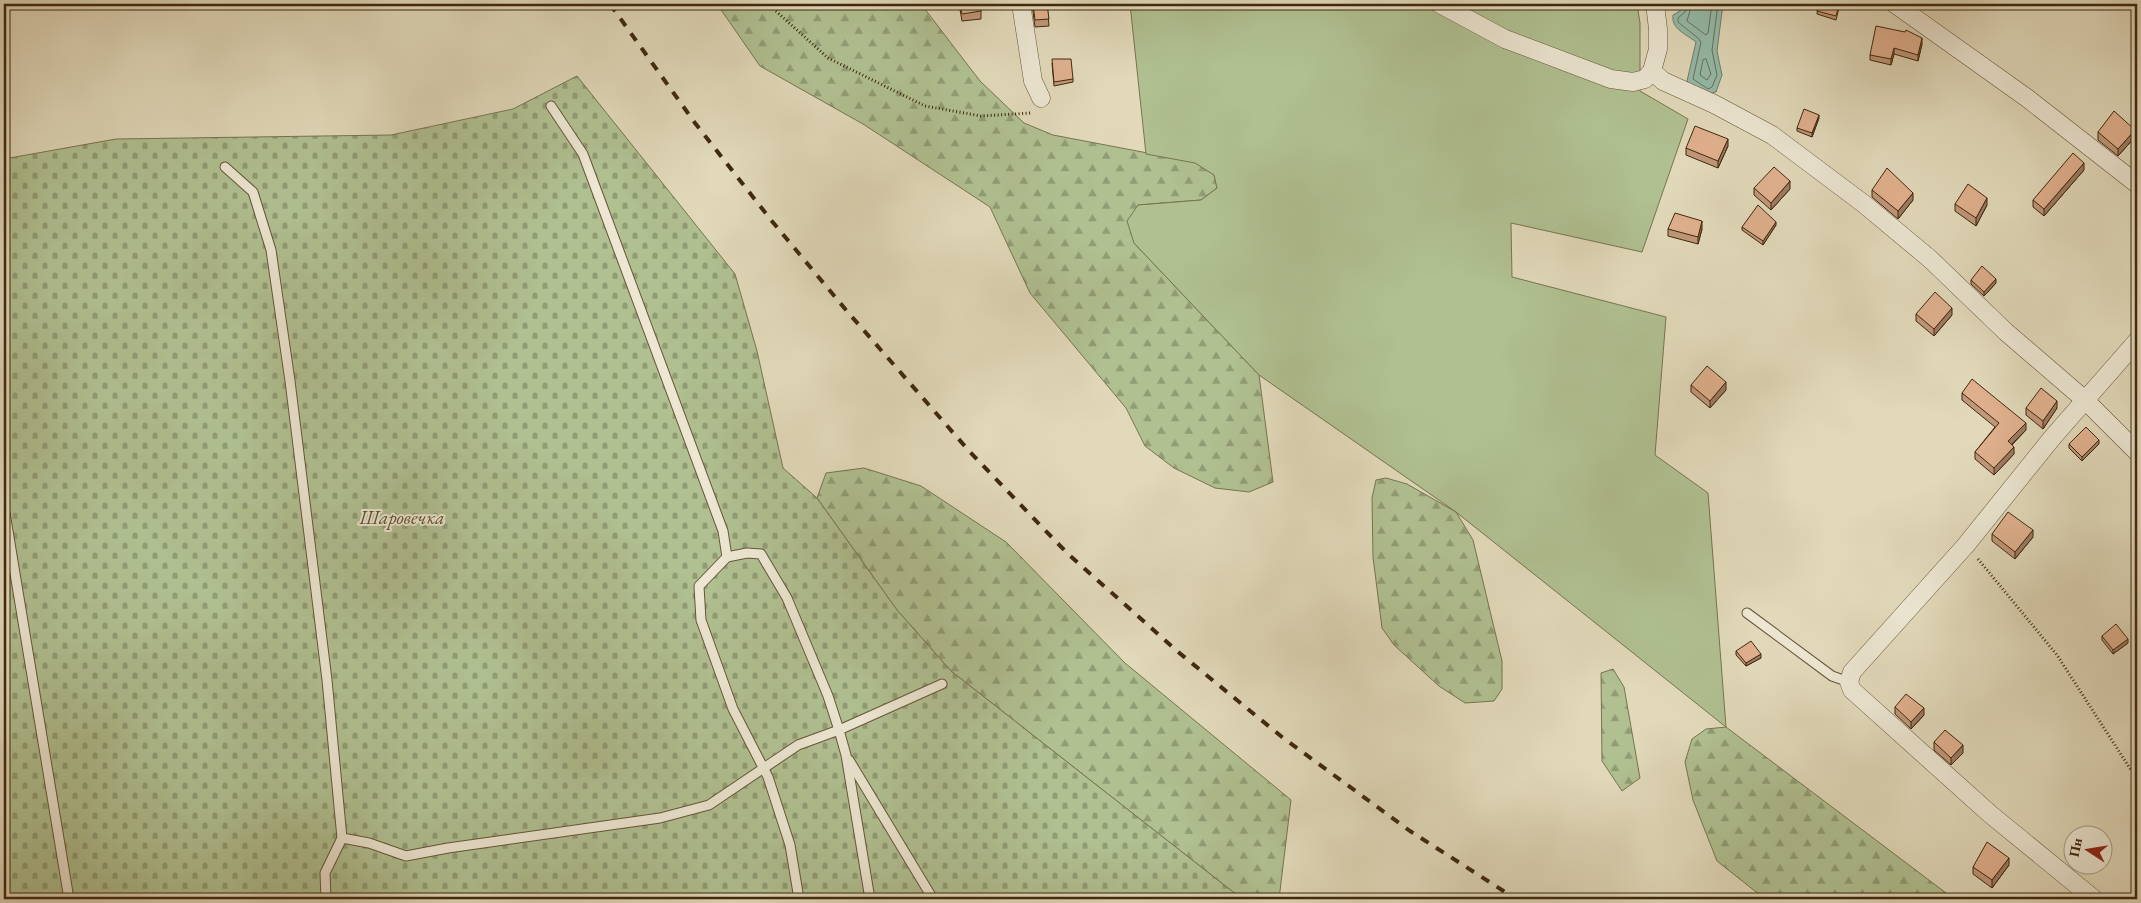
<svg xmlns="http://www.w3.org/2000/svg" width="2141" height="903" viewBox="0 0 2141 903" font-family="'EB Garamond',serif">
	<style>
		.forest { fill: url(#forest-firs); stroke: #787450 }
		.cemetery { fill: url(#cemetery-stones); stroke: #787450 }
		.garden { fill: #b0c091; stroke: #787450 }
		.water { fill: #95bbaa; stroke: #73806c }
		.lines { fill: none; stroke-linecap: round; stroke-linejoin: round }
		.shore { stroke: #6a725c; stroke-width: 1 }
		.service-casing { stroke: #685439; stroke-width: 11 }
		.minor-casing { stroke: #685439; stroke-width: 19 }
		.path { stroke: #3f280e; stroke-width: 3; stroke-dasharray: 1 2.5; stroke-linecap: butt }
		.service { stroke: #ece6d2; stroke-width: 9 }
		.minor { stroke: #ece6d2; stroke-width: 18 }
		.rail { stroke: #3f280e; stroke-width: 4; stroke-dasharray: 9 9; stroke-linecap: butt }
		.wall { fill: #c1977a; stroke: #3f280e }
		.shaded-wall { fill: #9d7b63; stroke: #3f280e }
		.building { fill: #e0b08e; stroke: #3f280e }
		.labels { text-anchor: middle; stroke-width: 4; stroke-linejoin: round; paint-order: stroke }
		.park-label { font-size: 19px; font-style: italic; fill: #5b4e2f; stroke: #ece6d2 }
	</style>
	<defs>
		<pattern id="forest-firs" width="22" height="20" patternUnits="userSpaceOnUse" patternTransform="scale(1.25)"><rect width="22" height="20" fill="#b0c091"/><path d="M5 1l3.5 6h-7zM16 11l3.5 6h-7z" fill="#919c75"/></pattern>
		<pattern id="cemetery-stones" width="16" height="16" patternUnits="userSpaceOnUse" patternTransform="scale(1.25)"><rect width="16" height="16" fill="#b0c091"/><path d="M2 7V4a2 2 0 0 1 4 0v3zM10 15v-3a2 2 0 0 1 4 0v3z" fill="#919c75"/></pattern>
	</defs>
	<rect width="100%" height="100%" fill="#e1d9ba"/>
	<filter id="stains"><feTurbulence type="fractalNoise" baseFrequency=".004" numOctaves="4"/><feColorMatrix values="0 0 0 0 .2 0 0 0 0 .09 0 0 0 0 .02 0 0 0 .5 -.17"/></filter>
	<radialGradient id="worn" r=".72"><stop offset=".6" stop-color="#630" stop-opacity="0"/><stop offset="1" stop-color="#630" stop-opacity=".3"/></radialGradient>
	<g class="forest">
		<path d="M717,4H921L980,81L1024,123L1053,135L1195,162L1214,175L1217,188L1201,200L1138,205L1134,243L1259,375L1273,482L1249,492L1215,488L1174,468L1145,446L1126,408L1030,293L990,207L863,124L760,66Z"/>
		<path d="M864,468L921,486L1006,542L1125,663L1291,800L1279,899H1242L951,671L897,610L817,498L826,473Z"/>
		<path d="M1386,478L1407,484L1456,512L1473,540L1502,661V689L1494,701L1465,703L1439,686L1394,645L1382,628L1373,557L1372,498L1376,480Z"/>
		<path d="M1613,669L1624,687L1640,778L1622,791L1602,761L1601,673Z"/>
		<path d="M1726,727L1954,899H1765L1717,861L1693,800L1685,762L1692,739L1706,729Z"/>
	</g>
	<path class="cemetery" d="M577,76L735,274L757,351L783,468L817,498L897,610L951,671L1242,899H4V159L116,139L391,135L513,109Z"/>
	<path class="garden" d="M1130,4H1637L1640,23V91L1688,119L1642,252L1511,223L1512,277L1666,317L1655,455L1708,493L1726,727L1456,512L1259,375L1134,243L1127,221L1138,205L1201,200L1217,188L1214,175L1195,163L1146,154Z"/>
	<path class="water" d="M1681,4H1723L1717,51L1722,75L1716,92C1706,95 1702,92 1695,86L1692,88L1687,81L1696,42C1686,34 1671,29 1673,15L1680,11Z"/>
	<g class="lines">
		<g class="shore">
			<path d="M1686,4L1685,12L1678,18V22L1698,38L1701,42L1693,79L1708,89L1712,87L1717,75L1712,50L1718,4"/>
			<path d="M1692,4L1687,21L1706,35L1708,33L1712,4"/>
			<path d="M1706,59L1711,74L1707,80L1700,75L1703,60Z"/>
		</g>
		<defs>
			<g id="service">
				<path d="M551,106L583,154L723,531L727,557L699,586L701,620L733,709L768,777L790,845L799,899"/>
				<path d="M225,167L253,192L271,250L290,381L327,680L342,838L325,873L326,899"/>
				<path d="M4,507L69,899"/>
				<path d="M727,557L747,553L761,554L787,598L828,696L839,730L846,755L870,899"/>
				<path d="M1747,613L1832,676L1849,682"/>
				<path d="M849,760L933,899"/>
				<path d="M342,838L369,843L406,856L448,848L660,818L709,805L798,745L839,730L942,684"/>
			</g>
			<g id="minor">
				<path d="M1021,4L1033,81L1041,98"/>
				<path d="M1440,4L1505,39L1611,79L1633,82L1645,79L1652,71L1658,49V29L1655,4"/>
				<path d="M1895,4L2027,98L2137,184"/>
				<path d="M1652,71L1663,81L1714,104L1772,135L1864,204L1930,259L2006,332L2085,400L2137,452"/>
				<path d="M2094,899L1990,814L1852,690L1849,682L1852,672L1966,545L2052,438L2137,341"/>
			</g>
		</defs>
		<use href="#service" class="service-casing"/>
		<use href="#minor" class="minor-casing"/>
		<g class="path">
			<path d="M768,4L828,58L925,106L981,116L1031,113"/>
			<path d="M1978,559L2057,655L2131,770L2137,777"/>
		</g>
		<use href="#service" class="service"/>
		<use href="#minor" class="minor"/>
		<path class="rail" d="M610,4L695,123L771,220L846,310L970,452L1067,553L1177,651L1282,737L1410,831L1516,899"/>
	</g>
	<g class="wall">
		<path d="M959,4H979L981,11V19L962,21Z"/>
		<path d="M1032,4H1047L1049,26L1035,27Z"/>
		<path d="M1818,4H1840L1836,20L1817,14Z"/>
		<path d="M1905,32L1922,44L1918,61L1894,54L1891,65L1870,60V55Z"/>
		<path d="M1052,63L1073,79V82L1054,86Z"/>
		<path d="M1819,118L1812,137L1797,131V128Z"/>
		<path d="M2098,132L2135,137L2118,156L2098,140Z"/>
		<path d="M1728,146L1718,168L1686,155V148Z"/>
		<path d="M2084,170L2044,216L2033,207V200Z"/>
		<path d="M1754,188L1790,189L1771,210L1754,195Z"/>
		<path d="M1872,190L1913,200L1898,219L1872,197Z"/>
		<path d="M1955,204L1987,205L1976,226L1955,211Z"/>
		<path d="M1776,225L1763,245L1742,230V227Z"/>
		<path d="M1668,229H1702L1698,244L1668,236Z"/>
		<path d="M1971,280L1996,283L1984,296L1971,284Z"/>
		<path d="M1916,314L1952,315L1934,336L1916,321Z"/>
		<path d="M1691,385L1726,390L1710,408L1691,392Z"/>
		<path d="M1962,393L2026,430L2012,445L2014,454L1994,475L1975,459V452L1995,427L1962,400Z"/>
		<path d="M2026,408H2057L2043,429L2026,415Z"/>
		<path d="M2069,444H2099L2082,461L2069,448Z"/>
		<path d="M1992,534L2033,537L2015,559L1992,541Z"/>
		<path d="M2102,636L2128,643L2113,654L2102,640Z"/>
		<path d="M1736,651L1761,658L1746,666L1736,655Z"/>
		<path d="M1895,707L1924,715L1911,729L1895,714Z"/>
		<path d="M1934,742L1963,753L1951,765L1934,750Z"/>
		<path d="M2009,865L1992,888L1973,874V867Z"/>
	</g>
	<g class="shaded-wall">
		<path d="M1922,38V44L1918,61V55Z"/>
		<path d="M1894,48V54L1891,65V59Z"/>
		<path d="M1819,115V118L1812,137V133Z"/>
		<path d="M2135,130V137L2118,156V149Z"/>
		<path d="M1728,139V146L1718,168V161Z"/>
		<path d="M2084,163V170L2044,216V209Z"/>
		<path d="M1790,181V189L1771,210V203Z"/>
		<path d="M1913,193V200L1898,219V211Z"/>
		<path d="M1987,198V205L1976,226V218Z"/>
		<path d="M1702,221V229L1698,244V237Z"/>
		<path d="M1776,222V225L1763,245V241Z"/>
		<path d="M1996,279V283L1984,296V292Z"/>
		<path d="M1952,308V315L1934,336V329Z"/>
		<path d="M1726,382V390L1710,408V401Z"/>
		<path d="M2057,401V408L2043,429V421Z"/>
		<path d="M2026,423V430L2008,448V441Z"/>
		<path d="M2099,440V444L2082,461V457Z"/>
		<path d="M2014,447V454L1994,475V468Z"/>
		<path d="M2033,530V537L2015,559V552Z"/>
		<path d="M2128,639V643L2113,654V650Z"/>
		<path d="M1761,654V658L1746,666V663Z"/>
		<path d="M1924,708V715L1911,729V722Z"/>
		<path d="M1963,745V753L1951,765V758Z"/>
		<path d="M2009,858V865L1992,888V880Z"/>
	</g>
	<g class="building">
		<path d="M960,4H979L981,11L962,14Z"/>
		<path d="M1033,4H1047L1049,19L1035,20Z"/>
		<path d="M1818,4H1839L1836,16L1817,11Z"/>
		<path d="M1876,26L1905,32L1906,30L1922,38L1918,55L1894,48L1891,59L1870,55Z"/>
		<path d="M1052,59H1071L1073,79L1054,82Z"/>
		<path d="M1804,109L1819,115L1812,133L1797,128Z"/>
		<path d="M2114,111L2135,130L2118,149L2098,132Z"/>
		<path d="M1695,126L1728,139L1718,161L1686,148Z"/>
		<path d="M2073,153L2084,163L2044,209L2033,200Z"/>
		<path d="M1774,167L1790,181L1771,203L1754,188Z"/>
		<path d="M1887,168L1913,193L1898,211L1872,190Z"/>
		<path d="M1968,184L1987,198L1976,218L1955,204Z"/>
		<path d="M1758,205L1776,222L1763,241L1742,227Z"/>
		<path d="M1675,213L1702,221L1698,237L1668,229Z"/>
		<path d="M1982,266L1996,279L1984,292L1971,280Z"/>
		<path d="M1935,292L1952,308L1934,329L1916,314Z"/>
		<path d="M1707,366L1726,382L1710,401L1691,385Z"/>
		<path d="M1972,379L2026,423L2008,441L2014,447L1994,468L1975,452L1999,423L1962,393Z"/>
		<path d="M2041,388L2057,401L2043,421L2026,408Z"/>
		<path d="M2086,427L2099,440L2082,457L2069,444Z"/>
		<path d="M2008,512L2033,530L2015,552L1992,534Z"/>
		<path d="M2116,624L2128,639L2113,650L2102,636Z"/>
		<path d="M1751,641L1761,654L1746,663L1736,651Z"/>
		<path d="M1906,694L1924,708L1911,722L1895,707Z"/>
		<path d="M1945,730L1963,745L1951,758L1934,742Z"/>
		<path d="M1987,842L2009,858L1992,880L1973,867Z"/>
	</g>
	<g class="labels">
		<g class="park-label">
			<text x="402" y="524">Шаровечка</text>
		</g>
	</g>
	<rect width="2141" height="903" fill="none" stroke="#e1d9ba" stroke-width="20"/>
	<rect x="5" y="5" width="2131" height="893" fill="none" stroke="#3f280e" stroke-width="2.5"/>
	<rect x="10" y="10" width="2121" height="883" fill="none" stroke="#3f280e"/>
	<g transform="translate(2088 850) rotate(282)"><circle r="24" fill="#ece6d2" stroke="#a79a84"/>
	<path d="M0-4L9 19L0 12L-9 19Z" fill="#8f2418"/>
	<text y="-8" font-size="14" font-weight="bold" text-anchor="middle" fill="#3f280e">Пн</text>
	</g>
	<rect width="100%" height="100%" filter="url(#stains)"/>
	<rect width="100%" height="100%" fill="url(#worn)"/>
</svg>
